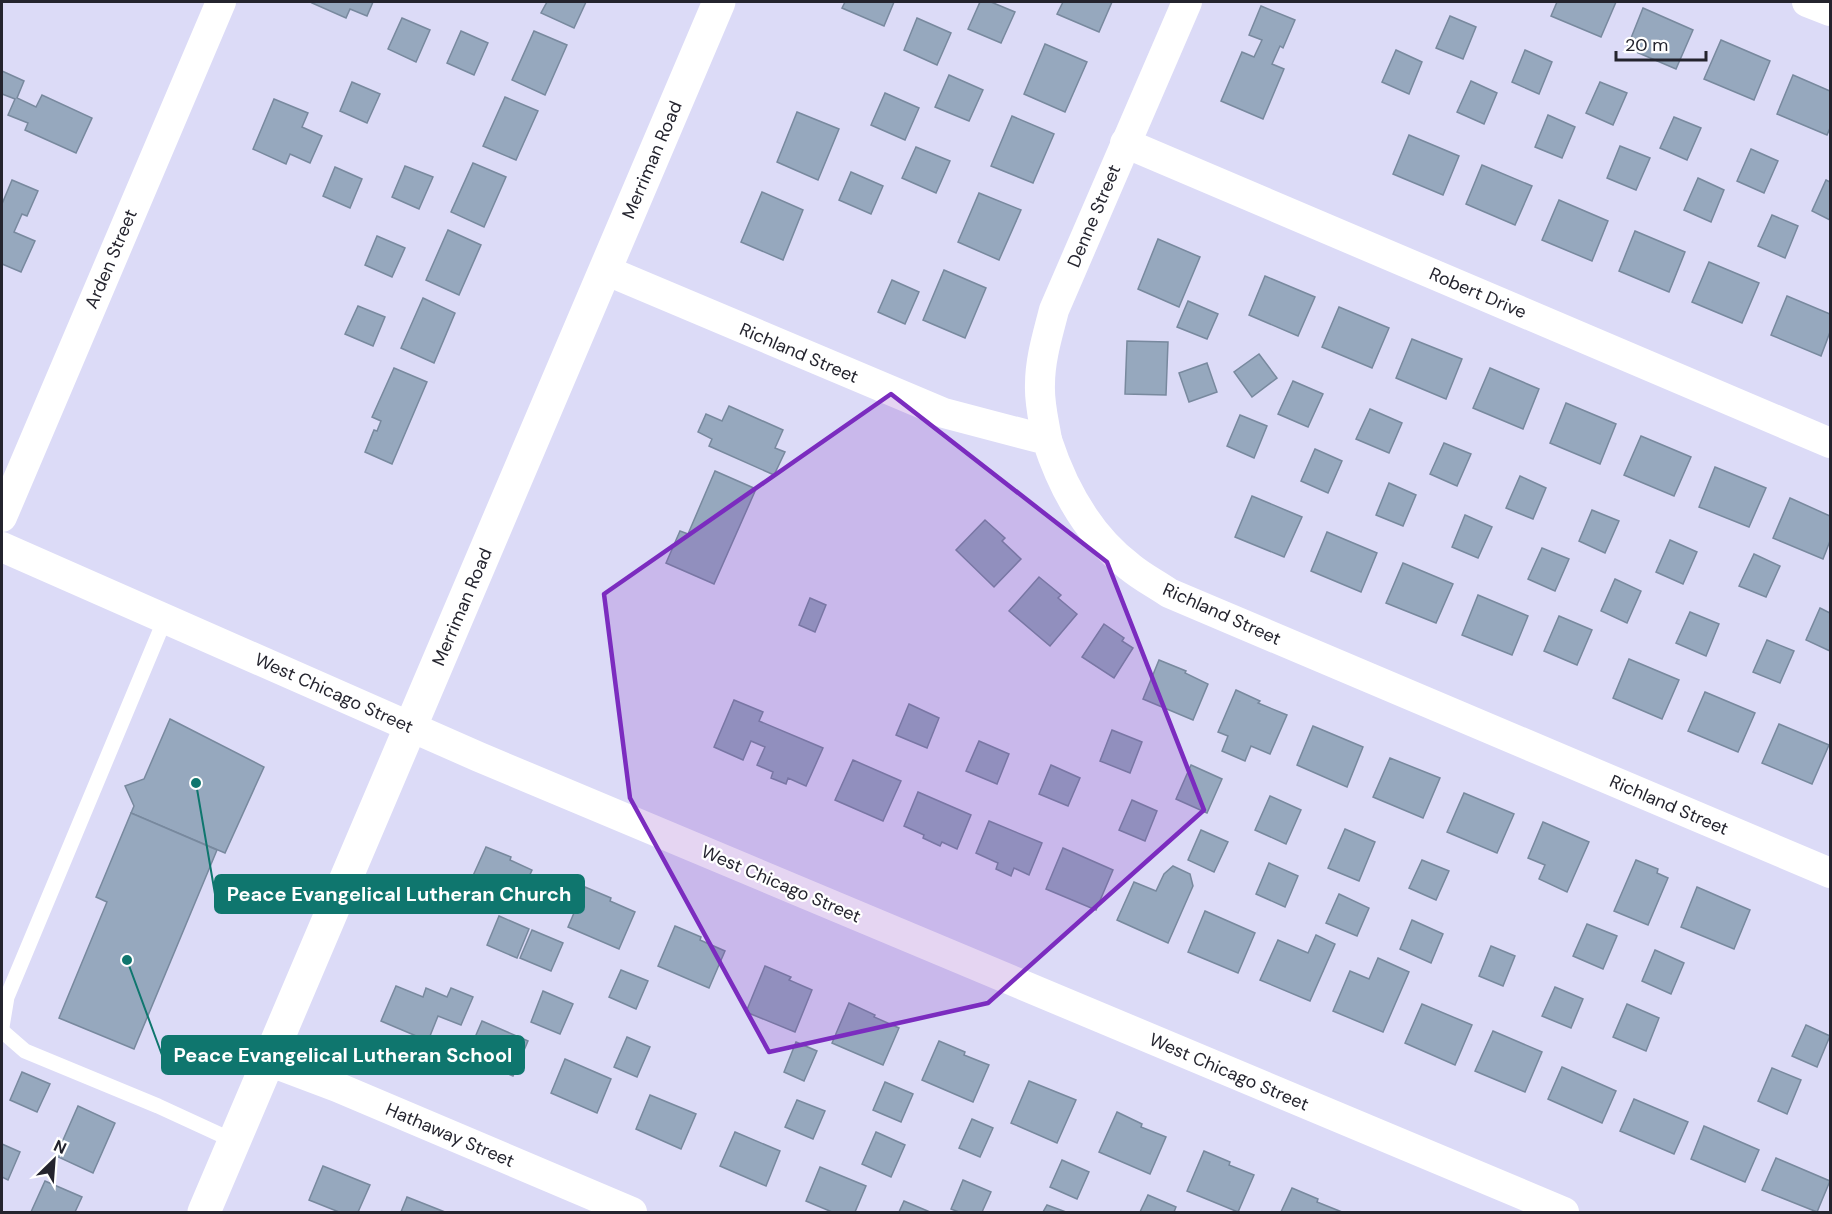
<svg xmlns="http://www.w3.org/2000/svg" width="1832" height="1214" viewBox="0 0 1832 1214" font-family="'DM Sans',sans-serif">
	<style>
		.building { fill: #96a8be; stroke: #78899e; stroke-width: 1.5 }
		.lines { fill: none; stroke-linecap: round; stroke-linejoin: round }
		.lane { stroke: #fff; stroke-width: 15 }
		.street { stroke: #fff; stroke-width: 30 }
		.secondary { stroke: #fff; stroke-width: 33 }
		.marked { fill: #7b2cbf; fill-opacity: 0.2; stroke: #7b2cbf; stroke-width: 4.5; stroke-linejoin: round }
		.labels { text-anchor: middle; stroke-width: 4.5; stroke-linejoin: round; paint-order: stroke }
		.street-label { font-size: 18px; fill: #24242e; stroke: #fff }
		.leader { fill: none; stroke: #0f766e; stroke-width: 2 }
		.callout-dot { fill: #0f766e; stroke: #fff; stroke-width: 2 }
		.callout { fill: #0f766e; stroke: #0f766e; stroke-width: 2 }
		.callout-label { font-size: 20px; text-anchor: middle; font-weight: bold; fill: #fff }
	</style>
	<rect width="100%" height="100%" fill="#dcdbf7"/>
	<g class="building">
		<path d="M313,2H373L367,16L350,9L346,18L312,3Z"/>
		<path d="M547,2H586L574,28L541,13Z"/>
		<path d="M845,2H894L884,26L842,8Z"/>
		<path d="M980,2H991L1015,12L1001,43L968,29Z"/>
		<path d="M1063,2H1112L1099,32L1057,14Z"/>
		<path d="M1557,2H1616L1601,37L1551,16Z"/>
		<path d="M1261,6L1295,20L1283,48L1280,46L1272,64L1284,69L1263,119L1221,101L1242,52L1254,57L1262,40L1249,35Z"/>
		<path d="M1643,8L1693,30L1676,69L1627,48Z"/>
		<path d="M1450,16L1476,27L1463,59L1436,48Z"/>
		<path d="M402,18L430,30L416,62L388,49Z"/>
		<path d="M917,18L951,33L937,65L904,50Z"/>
		<path d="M461,31L488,43L474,75L447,63Z"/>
		<path d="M534,31L567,45L545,95L512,80Z"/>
		<path d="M1721,40L1770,61L1754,100L1704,79Z"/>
		<path d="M1045,44L1087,62L1065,112L1024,94Z"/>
		<path d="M1396,50L1422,62L1409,94L1382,82Z"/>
		<path d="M1525,50L1552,62L1539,94L1512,82Z"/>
		<path d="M2,71L24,81L17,98L36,107L42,95L92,118L76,153L25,130L28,123L8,115L15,99L2,94Z"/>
		<path d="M949,75L983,90L969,121L935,107Z"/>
		<path d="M1793,75L1830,91V128L1827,135L1777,114Z"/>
		<path d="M1471,81L1497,93L1484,124L1457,112Z"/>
		<path d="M352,82L380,94L367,123L340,111Z"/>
		<path d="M1600,82L1627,93L1613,125L1586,113Z"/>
		<path d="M885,93L919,108L905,140L871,125Z"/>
		<path d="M505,97L538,111L516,160L483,146Z"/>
		<path d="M274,99L308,113L302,127L322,136L310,163L290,154L286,164L253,149Z"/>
		<path d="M797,112L839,129L818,180L777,162Z"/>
		<path d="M1548,115L1575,127L1562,158L1535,147Z"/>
		<path d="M1012,116L1054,134L1033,183L991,166Z"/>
		<path d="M1674,117L1701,128L1687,160L1660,148Z"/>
		<path d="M1409,135L1459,156L1443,195L1393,174Z"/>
		<path d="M1620,146L1650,158L1636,190L1607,178Z"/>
		<path d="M916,147L950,161L936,193L902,178Z"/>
		<path d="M1751,149L1778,161L1764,193L1737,181Z"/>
		<path d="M473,163L506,177L484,227L451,212Z"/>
		<path d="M1482,165L1532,186L1515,225L1466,204Z"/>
		<path d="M405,166L433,177L419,209L392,197Z"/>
		<path d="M335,167L362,179L350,208L323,196Z"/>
		<path d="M851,172L883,186L871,214L839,200Z"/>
		<path d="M1698,178L1724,190L1711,222L1684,210Z"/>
		<path d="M12,180L38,191L27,216L22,214L14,232L35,241L21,272L2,264V204Z"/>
		<path d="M1826,180L1830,182V220L1812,211Z"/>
		<path d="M762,192L803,210L783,260L741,242Z"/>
		<path d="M979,193L1021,210L999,260L958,242Z"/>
		<path d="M1559,200L1608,221L1592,261L1542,240Z"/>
		<path d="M1772,215L1798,226L1785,258L1758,246Z"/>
		<path d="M448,230L481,245L459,295L426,280Z"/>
		<path d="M1635,231L1685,252L1669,292L1619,271Z"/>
		<path d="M377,236L405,248L392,277L365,265Z"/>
		<path d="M1158,239L1200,257L1179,307L1138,289Z"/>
		<path d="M1709,262L1759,283L1742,323L1692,302Z"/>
		<path d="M944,270L986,288L965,338L923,320Z"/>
		<path d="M1265,276L1315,297L1298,336L1249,315Z"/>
		<path d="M892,280L919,292L905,324L878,312Z"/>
		<path d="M1787,296L1830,314V332L1821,356L1771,335Z"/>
		<path d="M423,298L455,313L434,363L401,348Z"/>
		<path d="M1188,301L1218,314L1207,339L1177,327Z"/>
		<path d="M358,306L385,317L373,346L345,334Z"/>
		<path d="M1339,307L1389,328L1372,368L1322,347Z"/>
		<path d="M1412,339L1462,359L1446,399L1396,378Z"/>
		<path d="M1127,341L1168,342L1166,395L1125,394Z"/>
		<path d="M1259,354L1277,378L1252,397L1234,372Z"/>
		<path d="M1207,363L1217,392L1189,402L1179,373Z"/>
		<path d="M394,368L427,382L392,464L365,452L374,430L377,431L381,421L372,417Z"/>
		<path d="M1490,368L1539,389L1523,429L1473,408Z"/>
		<path d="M1293,381L1323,394L1308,427L1278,414Z"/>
		<path d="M1566,403L1616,424L1600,464L1550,443Z"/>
		<path d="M729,406L783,430L775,448L785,452L774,475L709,446L712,439L698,432L706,414L722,421Z"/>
		<path d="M1370,409L1402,423L1389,453L1356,439Z"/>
		<path d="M1240,415L1267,426L1254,458L1227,446Z"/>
		<path d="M1641,436L1691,457L1674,496L1624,475Z"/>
		<path d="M1444,443L1471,454L1457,486L1430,474Z"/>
		<path d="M1315,449L1342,461L1328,493L1301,481Z"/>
		<path d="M1715,467L1766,488L1749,527L1699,507Z"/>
		<path d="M715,471L756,489L714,584L666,563L680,531L688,534Z"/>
		<path d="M1520,476L1546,488L1533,519L1506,508Z"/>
		<path d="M1389,483L1416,495L1403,526L1376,515Z"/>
		<path d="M1252,496L1302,517L1284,557L1235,537Z"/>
		<path d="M1790,498L1830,516V541L1823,559L1773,538Z"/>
		<path d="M1592,510L1619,521L1605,553L1579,541Z"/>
		<path d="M1465,515L1492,527L1478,558L1452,547Z"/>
		<path d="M985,520L1005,538L1002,541L1021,559L994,587L956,550Z"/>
		<path d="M1327,532L1377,553L1361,592L1311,571Z"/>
		<path d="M1670,540L1697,552L1683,584L1656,572Z"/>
		<path d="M1542,548L1569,559L1555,591L1528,579Z"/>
		<path d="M1754,554L1780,566L1766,597L1739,586Z"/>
		<path d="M1403,563L1453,584L1436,623L1386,603Z"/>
		<path d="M1039,577L1061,595L1058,598L1077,614L1050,646L1009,611Z"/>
		<path d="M1615,579L1641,591L1627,623L1601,611Z"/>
		<path d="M1478,595L1528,616L1512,655L1462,635Z"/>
		<path d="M810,598L826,605L815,632L799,625Z"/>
		<path d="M1820,608L1830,613V651L1806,640Z"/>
		<path d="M1690,612L1719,624L1706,656L1676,643Z"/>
		<path d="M1559,616L1592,630L1577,665L1544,651Z"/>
		<path d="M1104,624L1124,638L1122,641L1133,648L1114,678L1082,657Z"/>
		<path d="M1767,640L1794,651L1780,683L1753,672Z"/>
		<path d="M1629,659L1679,680L1662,719L1613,698Z"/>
		<path d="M1159,660L1186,671L1185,673L1208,684L1193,720L1143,699Z"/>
		<path d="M1236,690L1260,701L1258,703L1287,715L1270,754L1251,746L1245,761L1222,751L1228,736L1218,732Z"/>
		<path d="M1705,692L1755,713L1738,752L1688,731Z"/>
		<path d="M734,700L763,712L759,721L823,748L806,786L788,778L786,784L771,778L773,772L757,765L765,747L751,741L743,760L714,747Z"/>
		<path d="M909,704L939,718L927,748L896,735Z"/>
		<path d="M170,719L264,767L225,853L131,813L134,806L125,786L144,779Z"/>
		<path d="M1779,724L1829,745L1812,784L1762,763Z"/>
		<path d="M1313,726L1363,747L1347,787L1297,765Z"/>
		<path d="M1112,730L1142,742L1130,773L1100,761Z"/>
		<path d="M979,741L1009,754L997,784L966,771Z"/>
		<path d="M1390,758L1440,778L1423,818L1373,797Z"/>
		<path d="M853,760L901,781L883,821L835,800Z"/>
		<path d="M1051,765L1080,778L1068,806L1039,794Z"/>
		<path d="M1191,765L1222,779L1207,813L1176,799Z"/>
		<path d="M918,792L971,815L957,849L942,842L940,846L923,838L924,835L904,826Z"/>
		<path d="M1464,793L1514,814L1497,853L1447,832Z"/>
		<path d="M1270,796L1301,810L1286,844L1255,830Z"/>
		<path d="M1132,800L1157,811L1145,841L1119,830Z"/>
		<path d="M131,813L217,850L134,1049L59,1018L107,902L96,897Z"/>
		<path d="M989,821L1042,843L1029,875L1014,868L1011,876L996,869L998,863L976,853Z"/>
		<path d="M1543,822L1589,842L1567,892L1539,879L1545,865L1528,858Z"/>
		<path d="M1345,829L1375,842L1359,881L1328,868Z"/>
		<path d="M1201,830L1228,842L1214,872L1188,860Z"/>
		<path d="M486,847L511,857L510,860L532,870L514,910L467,889Z"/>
		<path d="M1063,848L1113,870L1096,910L1046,889Z"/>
		<path d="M1422,860L1449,871L1436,900L1409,888Z"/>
		<path d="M1636,860L1658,869L1657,873L1668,878L1648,925L1614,911Z"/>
		<path d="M1269,863L1298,876L1285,907L1256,894Z"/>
		<path d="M1173,866L1190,874L1193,886L1168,943L1117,920L1134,882L1156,891L1164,874Z"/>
		<path d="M585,887L611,898L610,901L635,912L619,949L568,927Z"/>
		<path d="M1697,887L1750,910L1734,949L1681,927Z"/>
		<path d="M1339,894L1369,908L1357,936L1326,923Z"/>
		<path d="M1205,911L1255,933L1238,973L1188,952Z"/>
		<path d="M499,916L529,929L517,958L487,945Z"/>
		<path d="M1412,920L1443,934L1431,963L1400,949Z"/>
		<path d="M1587,924L1617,936L1603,969L1573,956Z"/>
		<path d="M675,926L701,937L700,940L725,951L709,988L658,966Z"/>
		<path d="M532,930L563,943L551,971L520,958Z"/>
		<path d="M1316,935L1335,944L1310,1001L1260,980L1278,940L1308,953Z"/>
		<path d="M1491,946L1515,956L1503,986L1479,976Z"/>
		<path d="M1655,950L1684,963L1671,994L1642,981Z"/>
		<path d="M1378,958L1409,972L1383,1032L1333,1011L1350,971L1369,979Z"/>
		<path d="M765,966L791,977L789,980L812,990L795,1032L746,1012Z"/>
		<path d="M621,970L648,981L636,1009L609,997Z"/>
		<path d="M396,986L423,997L426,988L447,997L451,988L473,997L461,1025L438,1016L428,1041L381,1021Z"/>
		<path d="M1555,987L1583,999L1571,1028L1542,1016Z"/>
		<path d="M543,991L573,1004L560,1034L531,1022Z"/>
		<path d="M849,1003L875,1015L874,1017L899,1028L883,1065L832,1043Z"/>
		<path d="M1422,1004L1472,1025L1455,1065L1405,1043Z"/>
		<path d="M1627,1004L1659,1018L1646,1051L1613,1037Z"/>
		<path d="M482,1021L528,1041L513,1076L467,1056Z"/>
		<path d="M1806,1025L1830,1036L1817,1067L1792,1056Z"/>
		<path d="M1493,1031L1542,1052L1525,1092L1475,1071Z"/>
		<path d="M627,1037L650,1047L637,1077L614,1067Z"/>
		<path d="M939,1041L965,1052L964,1055L989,1065L973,1102L922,1080Z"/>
		<path d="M796,1042L817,1051L804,1081L784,1072Z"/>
		<path d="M565,1059L611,1079L597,1113L551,1093Z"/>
		<path d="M1562,1067L1616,1091L1602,1123L1548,1099Z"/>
		<path d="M1772,1068L1801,1080L1787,1114L1758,1101Z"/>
		<path d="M22,1072L50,1084L37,1112L10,1100Z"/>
		<path d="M1029,1081L1076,1100L1057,1143L1011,1123Z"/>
		<path d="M885,1082L913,1094L901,1122L873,1110Z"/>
		<path d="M650,1095L696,1114L681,1149L636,1129Z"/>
		<path d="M1634,1099L1688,1122L1674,1154L1620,1131Z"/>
		<path d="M797,1100L825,1111L813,1139L785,1127Z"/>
		<path d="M78,1106L115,1123L93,1173L56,1156Z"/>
		<path d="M1117,1112L1142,1124L1141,1127L1166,1137L1150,1174L1099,1152Z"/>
		<path d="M972,1119L993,1128L980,1157L959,1148Z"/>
		<path d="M1704,1126L1759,1150L1745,1182L1691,1159Z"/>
		<path d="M735,1132L780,1151L766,1186L720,1166Z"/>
		<path d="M876,1132L905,1145L891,1177L862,1164Z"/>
		<path d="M2,1144L20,1152L8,1180L2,1177Z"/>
		<path d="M1204,1151L1230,1162L1229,1165L1254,1175L1238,1212L1187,1191Z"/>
		<path d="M1776,1158L1830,1181L1817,1212L1762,1190Z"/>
		<path d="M1062,1160L1089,1172L1077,1199L1050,1187Z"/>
		<path d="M323,1166L370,1185L358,1212H339L309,1200Z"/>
		<path d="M820,1167L866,1186L855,1212H832L806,1201Z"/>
		<path d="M963,1180L991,1192L982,1212H959L951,1209Z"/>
		<path d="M45,1181L82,1197L75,1212H31Z"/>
		<path d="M1292,1188L1318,1199L1317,1202L1342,1212H1281Z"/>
		<path d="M1148,1195L1176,1207L1174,1212H1140Z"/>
		<path d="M407,1197L445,1212H401Z"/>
		<path d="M904,1201L930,1212H899Z"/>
		<path d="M1047,1205L1066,1212H1043Z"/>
	</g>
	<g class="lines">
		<g class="lane">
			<path d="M2,1027L7,997L165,619"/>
			<path d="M2,1031L25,1051L158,1106L234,1141"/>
		</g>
		<g class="street">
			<path d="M1807,2L1830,11"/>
			<path d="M1125,143L1830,443"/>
			<path d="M605,270L944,413L1047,440C1063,489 1088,535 1130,567C1142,577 1156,584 1169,593L1830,873"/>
			<path d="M1047,440C1044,421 1039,403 1040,384C1040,359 1048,334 1054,310L1187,2"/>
			<path d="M2,517L221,2"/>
			<path d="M2,547L479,757L1564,1212"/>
			<path d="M268,1061L337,1087L632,1212"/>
		</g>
		<path class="secondary" d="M204,1212L719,2"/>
	</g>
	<path class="marked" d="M891,394L1107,562L1204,810L988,1003L769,1052L630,798L604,594Z"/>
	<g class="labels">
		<g class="street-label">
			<text transform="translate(652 160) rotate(-67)" y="6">Merriman Road</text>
			<text transform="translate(1094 216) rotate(-67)" y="6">Denne Street</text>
			<text transform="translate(111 259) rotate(-67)" y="6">Arden Street</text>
			<text transform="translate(1478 293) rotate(23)" y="6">Robert Drive</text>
			<text transform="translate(799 353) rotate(23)" y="6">Richland Street</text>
			<text transform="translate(462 607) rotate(-67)" y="6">Merriman Road</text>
			<text transform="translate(1222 614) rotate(24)" y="6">Richland Street</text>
			<text transform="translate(334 693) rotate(24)" y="6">West Chicago Street</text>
			<text transform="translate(1669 805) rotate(23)" y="6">Richland Street</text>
			<text transform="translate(781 884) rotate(23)" y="6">West Chicago Street</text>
			<text transform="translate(1229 1072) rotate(23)" y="6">West Chicago Street</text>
			<text transform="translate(450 1135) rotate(23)" y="6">Hathaway Street</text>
		</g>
	</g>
	<path class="leader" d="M196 783L215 894M127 960L162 1055"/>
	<g class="callout-dot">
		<circle cx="196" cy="783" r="6"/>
		<circle cx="127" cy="960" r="6"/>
	</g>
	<g class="callout">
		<rect x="215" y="875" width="369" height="38" rx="6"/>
		<rect x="162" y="1036" width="362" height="38" rx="6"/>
	</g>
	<g class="callout-label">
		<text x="399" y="901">Peace Evangelical Lutheran Church</text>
		<text x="343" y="1062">Peace Evangelical Lutheran School</text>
	</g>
	<rect width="1832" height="1214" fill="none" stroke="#24242e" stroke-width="6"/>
	<g transform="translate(54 1160) rotate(25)" stroke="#ffffff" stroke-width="4.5" paint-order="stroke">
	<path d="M0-4.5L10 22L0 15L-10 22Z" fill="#24242e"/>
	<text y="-9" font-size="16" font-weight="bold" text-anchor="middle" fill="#24242e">N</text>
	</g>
	<path d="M1616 51v9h90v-9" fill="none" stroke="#24242e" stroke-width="3"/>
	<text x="1625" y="51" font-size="18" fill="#24242e" stroke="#ffffff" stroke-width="4.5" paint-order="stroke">20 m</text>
</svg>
